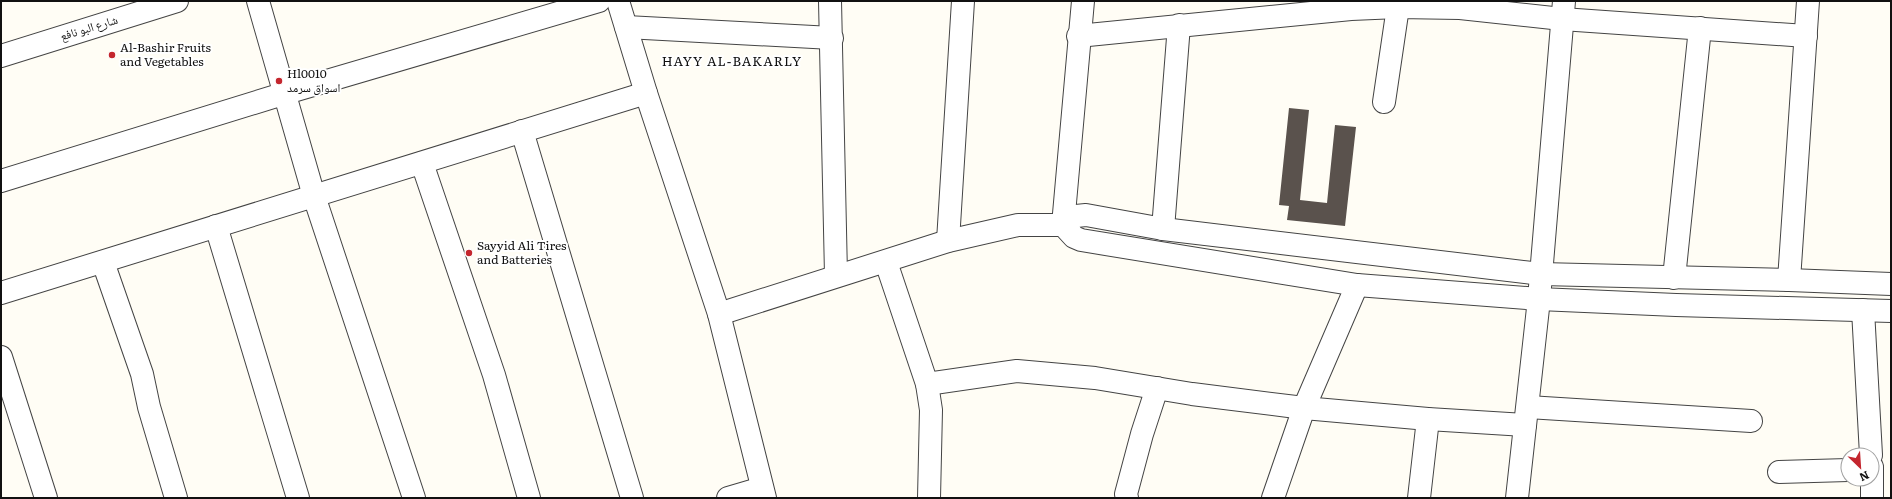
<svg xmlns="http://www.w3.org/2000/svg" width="1892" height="499" viewBox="0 0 1892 499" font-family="Literata,'Noto Naskh Arabic',serif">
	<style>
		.building { fill: #5a524d }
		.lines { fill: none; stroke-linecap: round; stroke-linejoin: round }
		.minor-casing { stroke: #444; stroke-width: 24 }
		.minor { stroke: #fff; stroke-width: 22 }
		.poi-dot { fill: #c4262e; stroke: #fff; stroke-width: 1.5 }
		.labels { text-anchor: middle; stroke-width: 4; stroke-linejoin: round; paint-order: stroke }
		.street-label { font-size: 12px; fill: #111; stroke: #fff }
		.poi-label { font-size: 12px; fill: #111; stroke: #fff; text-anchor: start }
		.neighbourhood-label { font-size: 13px; letter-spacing: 1px; fill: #111; stroke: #fff }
	</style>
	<rect width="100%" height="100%" fill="#fffdf5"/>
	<path class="building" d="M1289,108L1309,110L1300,200L1327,203L1335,125L1356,127L1345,226L1287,220L1289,206L1279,205Z"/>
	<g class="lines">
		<defs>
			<g id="minor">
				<path d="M258,1L314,196L414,498"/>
				<path d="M618,1L646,93L719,314L765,498"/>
				<path d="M830,1L836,275"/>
				<path d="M1083,1L1063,225L1074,237L1081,240L1357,285L1539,299L1676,305L1891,311"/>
				<path d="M626,27L832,38"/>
				<path d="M1078,36L1351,9L1398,7L1460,8L1562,19L1806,36"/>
				<path d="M1,56L177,1"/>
				<path d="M1384,102L1398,7"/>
				<path d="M522,131L632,498"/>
				<path d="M422,163L494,375L529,498"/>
				<path d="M1,181L286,93L599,1"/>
				<path d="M216,226L298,498"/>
				<path d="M1163,229L1179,25"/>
				<path d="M948,241L963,1"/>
				<path d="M103,262L142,374L149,407L176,498"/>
				<path d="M886,262L927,384L931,410L929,498"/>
				<path d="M1674,278L1700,28"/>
				<path d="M1789,280L1808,1"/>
				<path d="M1,293L646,93"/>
				<path d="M1863,310L1871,455"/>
				<path d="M719,314L948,241L1018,225H1063L1076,216L1086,215L1163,229L1541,274L1789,280L1891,284"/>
				<path d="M1,357L46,498"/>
				<path d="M927,384L1017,371L1095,378L1192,394L1304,408L1428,419L1525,425"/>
				<path d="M1528,407L1751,421"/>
				<path d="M1872,467V498"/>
				<path d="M1779,472L1848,470"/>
				<path d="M728,498L762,488"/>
				<path d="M1127,498L1126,494L1142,434L1157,388"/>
				<path d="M1273,498L1304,408L1357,285"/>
				<path d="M1419,498L1428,419"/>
				<path d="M1517,498L1539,299L1564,1"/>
			</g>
		</defs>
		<use href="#minor" class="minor-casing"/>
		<use href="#minor" class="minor"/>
	</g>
	<g class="poi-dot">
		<circle cx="112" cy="55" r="4"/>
		<circle cx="279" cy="81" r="4"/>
		<circle cx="469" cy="253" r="4"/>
	</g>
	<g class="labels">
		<g class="street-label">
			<text transform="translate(89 28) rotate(-17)" y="4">شارع البو نافع</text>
		</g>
		<g class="poi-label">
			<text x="120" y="52">Al-Bashir Fruits<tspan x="120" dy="14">and Vegetables</tspan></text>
			<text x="287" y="78">Hl0010<tspan x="287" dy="14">اسواق سرمد</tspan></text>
			<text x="477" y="250">Sayyid Ali Tires<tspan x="477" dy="14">and Batteries</tspan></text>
		</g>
		<g class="neighbourhood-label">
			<text x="732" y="66">HAYY AL-BAKARLY</text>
		</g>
	</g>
	<rect width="1892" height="499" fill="none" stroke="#111111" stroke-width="4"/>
	<g transform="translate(1860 467) rotate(155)"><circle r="19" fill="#ffffff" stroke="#a0a0a0"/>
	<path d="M0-3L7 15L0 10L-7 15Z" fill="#c4262e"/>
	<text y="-6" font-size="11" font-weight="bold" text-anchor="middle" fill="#111111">N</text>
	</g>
</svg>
